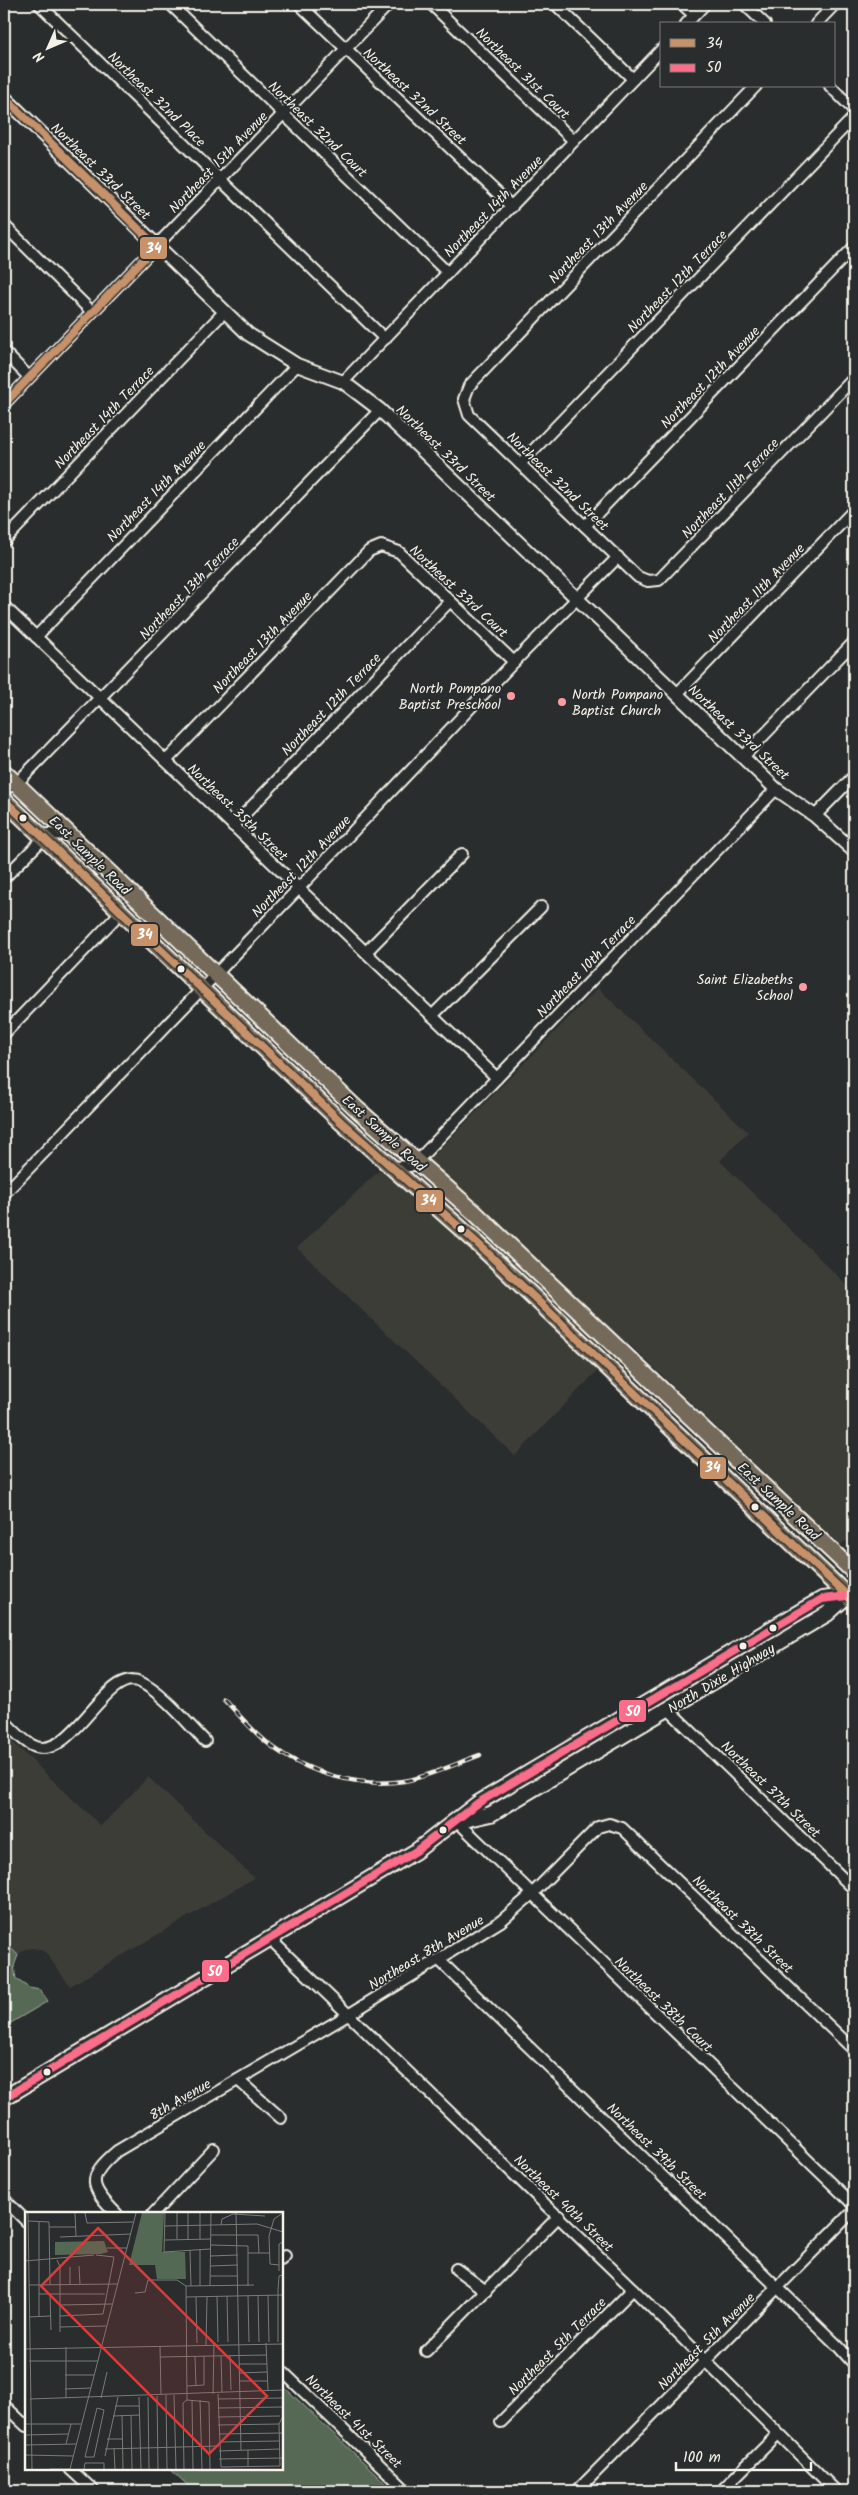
<svg xmlns="http://www.w3.org/2000/svg" width="858" height="2495" viewBox="0 0 858 2495" font-family="Kalam,sans-serif">
	<style>
		.built { fill: #3d3d39 }
		.green { fill: #546954; stroke: #a4ad9e }
		.lines { fill: none; stroke-linecap: round; stroke-linejoin: round }
		.minor-casing { stroke: #f4f1e8; stroke-width: 14 }
		.tertiary-casing { stroke: #f4f1e8; stroke-width: 16 }
		.secondary-casing { stroke: #f4f1e8; stroke-width: 18 }
		.primary-casing { stroke: #f4f1e8; stroke-width: 19 }
		.minor { stroke: #2a2d2e; stroke-width: 10 }
		.tertiary { stroke: #2a2d2e; stroke-width: 12 }
		.secondary { stroke: #2a2d2e; stroke-width: 14 }
		.primary { stroke: #746a5a; stroke-width: 15 }
		.rail-casing { stroke: #f4f1e8; stroke-width: 4.5 }
		.rail { stroke: #2a2d2e; stroke-width: 2.5; stroke-dasharray: 8; stroke-linecap: butt }
		.bus-1-casing { stroke: #2a2d2e; stroke-width: 11 }
		.bus-2-casing { stroke: #2a2d2e; stroke-width: 11 }
		.bus-1 { stroke: #c7916a; stroke-width: 8 }
		.bus-2 { stroke: #fb6d88; stroke-width: 8 }
		.poi-dot { fill: #ff9aa2; stroke: #2a2d2e; stroke-width: 2 }
		.bus-dot { fill: #f4f1e8; stroke: #2a2d2e; stroke-width: 2 }
		.labels { text-anchor: middle; stroke-width: 4; stroke-linejoin: round; paint-order: stroke }
		.street-label { font-size: 14px; fill: #f4f1e8; stroke: #2a2d2e }
		.poi-label { font-size: 14px; fill: #f4f1e8; stroke: #2a2d2e; text-anchor: end }
		.inset-road { fill: none; stroke: #7b7b78; stroke-width: 1 }
		.view { fill: #d93c3b; fill-opacity: 0.15; stroke: #d93c3b; stroke-width: 2.5 }
		.inset-edge { fill: none; stroke: #f4f1e8; stroke-width: 2.5 }
		.line-badge { stroke: #2a2d2e; stroke-width: 2 }
		.badge-label { font-size: 14px; text-anchor: middle; font-weight: bold; fill: #fff }
	</style>
	<rect width="100%" height="100%" fill="#2a2d2e"/>
	<filter id="ink" filterUnits="userSpaceOnUse"><feTurbulence type="fractalNoise" baseFrequency=".02" numOctaves="2"/><feDisplacementMap in="SourceGraphic" scale="10" xChannelSelector="R" yChannelSelector="G"/><feConvolveMatrix kernelMatrix="1 2 1 2 8 2 1 2 1" color-interpolation-filters="sRGB"/></filter>
	<g filter="url(#ink)">
		<g class="built">
			<path d="M598,988L748,1132L720,1161L854,1292V1536L840,1545L626,1341L515,1456L297,1248L381,1169L435,1154Z"/>
			<path d="M4,1734L101,1826L148,1777L254,1878L70,1986L45,1952L34,1948L25,1949L18,1955L4,1942Z"/>
		</g>
		<g class="green">
			<path d="M4,1942L18,1955L14,1966L16,1979L29,1988L40,1990L48,2001L4,2027Z"/>
			<path d="M281,2384L394,2491H194L170,2469H281Z"/>
		</g>
		<g class="lines">
			<defs>
				<g id="minor">
					<path d="M39,4L385,339"/>
					<path d="M170,4L448,273"/>
					<path d="M299,4L512,207"/>
					<path d="M431,4L574,141"/>
					<path d="M555,4L633,79"/>
					<path d="M682,4L694,15"/>
					<path d="M744,4L765,24"/>
					<path d="M686,24L705,4"/>
					<path d="M816,24L835,4"/>
					<path d="M756,86L469,386L464,399L469,415L638,577L648,581L659,580L854,378"/>
					<path d="M830,86L854,110"/>
					<path d="M4,225L92,312"/>
					<path d="M4,352L29,377"/>
					<path d="M343,382L662,49"/>
					<path d="M4,404L389,4"/>
					<path d="M520,464L854,117"/>
					<path d="M585,526L854,247"/>
					<path d="M4,541L224,312"/>
					<path d="M4,606L497,1078"/>
					<path d="M36,637L297,365"/>
					<path d="M677,694L854,510"/>
					<path d="M743,757L854,642"/>
					<path d="M166,761L369,551L381,546L399,552L514,662"/>
					<path d="M4,789L16,784L380,410"/>
					<path d="M815,816L854,776"/>
					<path d="M233,826L450,601"/>
					<path d="M4,878L48,834L69,835"/>
					<path d="M366,952L462,854"/>
					<path d="M432,1016L541,907"/>
					<path d="M4,1034L121,912"/>
					<path d="M392,1167L410,1166L416,1162L776,789"/>
					<path d="M4,1194L299,888L514,662L618,557"/>
					<path d="M669,1710L854,1889"/>
					<path d="M4,1721C13,1729 24,1743 36,1747C74,1758 107,1666 140,1682C163,1693 187,1723 205,1741"/>
					<path d="M457,1821L854,2205"/>
					<path d="M269,1938L633,2289L836,2491"/>
					<path d="M439,1960L838,2346L854,2364"/>
					<path d="M238,2080L281,2118"/>
					<path d="M4,2199L26,2221"/>
					<path d="M117,2214C89,2187 86,2177 117,2151L348,2015L501,1921L531,1895L598,1827L609,1824L622,1828L854,2050"/>
					<path d="M153,2214L214,2149"/>
					<path d="M281,2260L285,2256"/>
					<path d="M456,2269L486,2291"/>
					<path d="M426,2351L559,2216"/>
					<path d="M281,2370L407,2491"/>
					<path d="M4,2405L26,2426"/>
					<path d="M501,2422L633,2289"/>
					<path d="M70,2469L94,2491"/>
					<path d="M577,2491L854,2210"/>
					<path d="M721,2491L778,2434"/>
				</g>
				<path id="tertiary" d="M4,97L248,334L297,365L343,382L380,410L776,789L815,816L854,851"/>
				<g id="secondary">
					<path d="M460,1821L491,1814L827,1614L848,1595"/>
					<path d="M4,2098L416,1851L478,1803L806,1608L822,1599L848,1596"/>
				</g>
				<g id="primary">
					<path d="M4,772L358,1110L475,1213L854,1572"/>
					<path d="M4,800L341,1122L477,1243L854,1602"/>
				</g>
			</defs>
			<use href="#minor" class="minor-casing"/>
			<use href="#tertiary" class="tertiary-casing"/>
			<use href="#secondary" class="secondary-casing"/>
			<use href="#primary" class="primary-casing"/>
			<use href="#minor" class="minor"/>
			<use href="#tertiary" class="tertiary"/>
			<use href="#secondary" class="secondary"/>
			<use href="#primary" class="primary"/>
			<defs>
				<path id="rail" d="M224,1699C239,1715 253,1732 270,1745C306,1773 359,1788 404,1781C428,1777 457,1763 480,1755"/>
			</defs>
			<use href="#rail" class="rail-casing"/>
			<use href="#rail" class="rail"/>
			<defs>
				<g id="bus-1">
					<path d="M4,97L156,246L4,404"/>
					<path d="M4,800L341,1122L477,1243L854,1602"/>
				</g>
				<path id="bus-2" d="M4,2098L416,1851L478,1803L822,1599L848,1596"/>
			</defs>
			<use href="#bus-1" class="bus-1-casing"/>
			<use href="#bus-2" class="bus-2-casing"/>
			<use href="#bus-1" class="bus-1"/>
			<use href="#bus-2" class="bus-2"/>
		</g>
	</g>
	<g class="poi-dot">
		<circle cx="511" cy="696" r="5"/>
		<circle cx="562" cy="702" r="5"/>
		<circle cx="803" cy="987" r="5"/>
	</g>
	<g class="bus-dot">
		<circle cx="23" cy="818" r="4.5"/>
		<circle cx="181" cy="969" r="4.5"/>
		<circle cx="461" cy="1229" r="4.5"/>
		<circle cx="755" cy="1507" r="4.5"/>
		<circle cx="773" cy="1628" r="4.5"/>
		<circle cx="743" cy="1646" r="4.5"/>
		<circle cx="443" cy="1830" r="4.5"/>
		<circle cx="47" cy="2072" r="4.5"/>
	</g>
	<g class="labels">
		<g class="street-label">
			<text transform="translate(523 73) rotate(44)" y="5">Northeast 31st Court</text>
			<text transform="translate(415 96) rotate(43)" y="5">Northeast 32nd Street</text>
			<text transform="translate(157 99) rotate(44)" y="5">Northeast 32nd Place</text>
			<text transform="translate(318 129) rotate(44)" y="5">Northeast 32nd Court</text>
			<text transform="translate(218 162) rotate(-46)" y="5">Northeast 15th Avenue</text>
			<text transform="translate(101 171) rotate(44)" y="5">Northeast 33rd Street</text>
			<text transform="translate(493 206) rotate(-46)" y="5">Northeast 14th Avenue</text>
			<text transform="translate(598 232) rotate(-46)" y="5">Northeast 13th Avenue</text>
			<text transform="translate(677 281) rotate(-46)" y="5">Northeast 12th Terrace</text>
			<text transform="translate(710 377) rotate(-46)" y="5">Northeast 12th Avenue</text>
			<text transform="translate(104 417) rotate(-46)" y="5">Northeast 14th Terrace</text>
			<text transform="translate(446 453) rotate(44)" y="5">Northeast 33rd Street</text>
			<text transform="translate(558 481) rotate(44)" y="5">Northeast 32nd Street</text>
			<text transform="translate(730 488) rotate(-46)" y="5">Northeast 11th Terrace</text>
			<text transform="translate(156 491) rotate(-46)" y="5">Northeast 14th Avenue</text>
			<text transform="translate(189 588) rotate(-46)" y="5">Northeast 13th Terrace</text>
			<text transform="translate(459 591) rotate(43)" y="5">Northeast 33rd Court</text>
			<text transform="translate(756 593) rotate(-46)" y="5">Northeast 11th Avenue</text>
			<text transform="translate(262 642) rotate(-46)" y="5">Northeast 13th Avenue</text>
			<text transform="translate(331 704) rotate(-46)" y="5">Northeast 12th Terrace</text>
			<text transform="translate(739 732) rotate(43)" y="5">Northeast 33rd Street</text>
			<text transform="translate(238 812) rotate(44)" y="5">Northeast 35th Street</text>
			<text transform="translate(90 855) rotate(44)" y="5">East Sample Road</text>
			<text transform="translate(301 866) rotate(-46)" y="5">Northeast 12th Avenue</text>
			<text transform="translate(586 966) rotate(-46)" y="5">Northeast 10th Terrace</text>
			<text transform="translate(384 1133) rotate(42)" y="5">East Sample Road</text>
			<text transform="translate(779 1501) rotate(43)" y="5">East Sample Road</text>
			<text transform="translate(721 1678) rotate(-31)" y="5">North Dixie Highway</text>
			<text transform="translate(771 1789) rotate(44)" y="5">Northeast 37th Street</text>
			<text transform="translate(743 1924) rotate(44)" y="5">Northeast 38th Street</text>
			<text transform="translate(426 1952) rotate(-31)" y="5">Northeast 8th Avenue</text>
			<text transform="translate(664 2004) rotate(44)" y="5">Northeast 38th Court</text>
			<text transform="translate(180 2099) rotate(-30)" y="5">8th Avenue</text>
			<text transform="translate(657 2151) rotate(44)" y="5">Northeast 39th Street</text>
			<text transform="translate(564 2203) rotate(44)" y="5">Northeast 40th Street</text>
			<text transform="translate(706 2341) rotate(-45)" y="5">Northeast 5th Avenue</text>
			<text transform="translate(557 2346) rotate(-45)" y="5">Northeast 5th Terrace</text>
			<text transform="translate(354 2421) rotate(44)" y="5">Northeast 41st Street</text>
		</g>
		<g class="poi-label">
			<text x="501" y="693">North Pompano<tspan x="501" dy="16">Baptist Preschool</tspan></text>
			<text x="572" y="699" text-anchor="start">North Pompano<tspan x="572" dy="16">Baptist Church</tspan></text>
			<text x="793" y="984">Saint Elizabeths<tspan x="793" dy="16">School</tspan></text>
		</g>
	</g>
	<g transform="translate(25 2212)">
		<rect width="258" height="258" fill="#2a2d2e"/>
		<path d="M117,1H139L137,40H160L161,67H132L130,53H104ZM79,29L83,40L76,42L30,43V30Z" fill="#546954"/>
		<path class="inset-road" d="M3,1L7,257M50,1L51,24M60,1L62,11L108,10M140,1L139,40L185,37M152,1V27M163,1V27M175,1V27M211,1L216,238M3,9L24,10L25,73M14,9V104M196,13L197,7L208,2L240,4M140,14L232,12L258,20M24,15H51M186,23H233L234,41M35,25L106,22M140,28L186,27M186,33L223,34V74M82,36H102M175,37V74M165,39L166,74M223,41H244M185,44L213,43M32,48L35,55V120M0,49L69,43M254,53L245,52L244,24L249,7L258,1M54,54L55,72M185,54L213,53M45,55V73M254,59V32L258,30M185,64H213M4,73L93,72M161,74L162,188M161,74L229,73M185,74L186,1M110,81L120,80L123,68H152L161,74M14,82H80M25,82L26,118M243,83L244,130M192,84L193,130M202,84L203,130M223,84L224,130M233,84L234,130M161,85L258,83M171,85L172,131M35,93L87,92M35,104L78,102L89,45L71,43M4,105L25,104M35,115L81,114M253,130V78L254,64L258,63M241,131L243,178M181,133L182,85M135,134L136,183M0,137L258,132M170,144L171,174M196,144L197,180M205,144L206,178M135,145L242,143M4,149H73M214,152H242M214,161L242,160M40,163H69M214,169H242M162,174L179,173V144M40,177L66,176M188,182L189,131M193,182L196,255L255,254L254,212L258,204M141,183L142,257M149,183L151,257M132,184L133,257M114,185L116,257M123,185L124,257M41,186V135M76,186L82,160M5,187L258,178M193,187L258,186M162,188L184,190L185,257M167,188L168,257M175,188L177,257M90,194H114M72,196L79,198L69,245H60ZM193,196L258,195M97,203L98,257M106,203L107,257M88,204L115,203M193,205L255,204M0,212H56M193,213L254,212M194,222L258,221M0,223L43,222M82,227H98M194,230L254,229M41,232L46,212M0,233L51,232M89,236L90,257M80,237L194,234M223,238V255M194,239L255,237M0,243L48,244M80,244L93,185M194,247L258,246M25,257H46M45,257L111,1M59,257L60,251H79V257M159,257L158,191L162,188"/>
		<path class="view" d="M73,16L242,184L184,242L16,74Z"/>
		<rect width="258" height="258" class="inset-edge"/>
	</g>
	<g class="line-badge">
		<rect x="139" y="236" width="29" height="24" rx="5" fill="#c7916a"/>
		<rect x="130" y="923" width="29" height="24" rx="5" fill="#c7916a"/>
		<rect x="415" y="1189" width="29" height="24" rx="5" fill="#c7916a"/>
		<rect x="699" y="1456" width="28" height="24" rx="5" fill="#c7916a"/>
		<rect x="618" y="1699" width="29" height="24" rx="5" fill="#fb6d88"/>
		<rect x="201" y="1959" width="29" height="24" rx="5" fill="#fb6d88"/>
	</g>
	<g class="badge-label">
		<text x="154" y="253">34</text>
		<text x="145" y="939">34</text>
		<text x="429" y="1205">34</text>
		<text x="713" y="1472">34</text>
		<text x="633" y="1716">50</text>
		<text x="215" y="1976">50</text>
	</g>
	<rect width="858" height="2495" fill="none" stroke="#2a2d2e" stroke-width="20"/>
	<rect x="10" y="10" width="838" height="2475" fill="none" stroke="#f4f1e8" stroke-width="2" filter="url(#ink)"/>
	<rect x="660" y="22" width="175" height="65" fill="#2a2d2e" stroke="#7b7b78"/>
	<rect x="670" y="39" width="25" height="8" fill="#c7916a" stroke="#7b7b78"/>
	<text x="706" y="48" font-size="15" fill="#f4f1e8">34</text>
	<rect x="670" y="64" width="25" height="8" fill="#fb6d88" stroke="#7b7b78"/>
	<text x="706" y="72" font-size="15" fill="#f4f1e8">50</text>
	<g transform="translate(48 48) rotate(225)" stroke="#2a2d2e" stroke-width="4" paint-order="stroke">
	<path d="M0-4L9 19L0 12L-9 19Z" fill="#f4f1e8"/>
	<text y="-8" font-size="14" font-weight="bold" text-anchor="middle" fill="#f4f1e8">N</text>
	</g>
	<path d="M676 2462v8h135v-8" fill="none" stroke="#f4f1e8" stroke-width="2.5"/>
	<text x="683" y="2462" font-size="15" fill="#f4f1e8" stroke="#2a2d2e" stroke-width="4" paint-order="stroke">100 m</text>
</svg>
